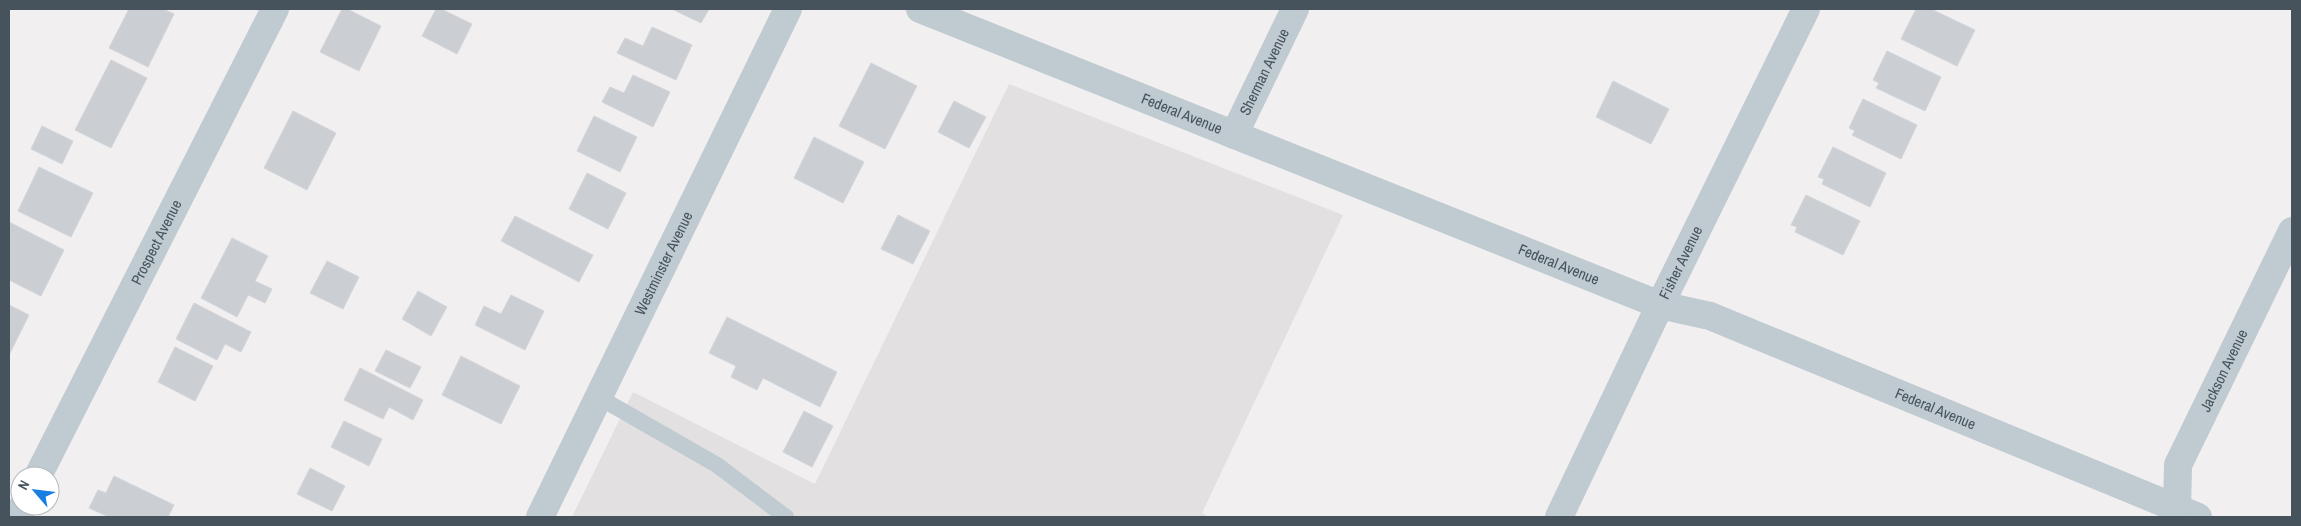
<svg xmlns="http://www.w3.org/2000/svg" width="2301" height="526" viewBox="0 0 2301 526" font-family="'Archivo Narrow',sans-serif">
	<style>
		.education { fill: #e2e0e1 }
		.building { fill: #cbced3; stroke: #d3d5da }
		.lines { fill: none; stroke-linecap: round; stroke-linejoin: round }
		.service { stroke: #bfcad1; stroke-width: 16 }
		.minor { stroke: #bfcad1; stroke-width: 28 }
		.labels { text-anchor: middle; stroke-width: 4; stroke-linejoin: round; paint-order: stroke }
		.street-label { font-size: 15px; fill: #47535c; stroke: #fff }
	</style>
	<rect width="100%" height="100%" fill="#f1efef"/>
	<path class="education" d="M1009,84L1343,215L1202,513L1209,517H572L633,392L815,484Z"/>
	<g class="building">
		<path d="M129,9H163L174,14L148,67L109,48Z"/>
		<path d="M342,9H347L381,26L359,71L320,52Z"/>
		<path d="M436,9H441L472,24L457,54L422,36Z"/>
		<path d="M672,9H709L701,23Z"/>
		<path d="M1916,9H1931L1975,30L1957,66L1901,39Z"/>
		<path d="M652,27L692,45L676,80L617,53L625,38L643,46Z"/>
		<path d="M1887,51L1941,77L1925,111L1876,88L1879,83L1873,80Z"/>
		<path d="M111,60L147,78L111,148L75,130Z"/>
		<path d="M871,63L917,86L885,149L839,126Z"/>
		<path d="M633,75L670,92L653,127L602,102L610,87L624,93Z"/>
		<path d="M1613,81L1669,109L1651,144L1596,117Z"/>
		<path d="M1863,99L1917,125L1901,159L1852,135L1855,131L1849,128Z"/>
		<path d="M954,101L986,117L969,148L938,132Z"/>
		<path d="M293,111L336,133L307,190L264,168Z"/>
		<path d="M594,116L637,137L620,172L577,151Z"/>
		<path d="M42,126L73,141L62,164L31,149Z"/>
		<path d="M814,137L864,162L843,203L794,178Z"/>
		<path d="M1833,147L1886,173L1870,207L1822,184L1824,179L1818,177Z"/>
		<path d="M39,167L93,193L71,237L18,211Z"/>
		<path d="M587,173L626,193L608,229L569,209Z"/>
		<path d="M1806,195L1860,221L1843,255L1795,232L1797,227L1791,225Z"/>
		<path d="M898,215L930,231L913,264L881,249Z"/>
		<path d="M515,216L593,255L579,282L501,241Z"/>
		<path d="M9,222L64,250L41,296L9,280Z"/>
		<path d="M232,238L268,256L255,281L272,289L265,303L248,295L237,317L201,298Z"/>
		<path d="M327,261L359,277L343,309L310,293Z"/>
		<path d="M418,291L447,307L431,336L402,319Z"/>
		<path d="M511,295L544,311L525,350L475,325L484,306L501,314Z"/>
		<path d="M194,303L251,332L241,352L225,344L217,360L176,339Z"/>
		<path d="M9,305L29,315L9,355Z"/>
		<path d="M727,317L837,372L820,407L763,378L757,390L731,377L736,366L709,353Z"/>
		<path d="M175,347L213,366L195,401L158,382Z"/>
		<path d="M386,350L421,367L410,388L375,371Z"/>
		<path d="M461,356L520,386L501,424L442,395Z"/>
		<path d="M360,368L423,400L413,420L389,407L383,419L344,400Z"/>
		<path d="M804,411L833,426L812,467L783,452Z"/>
		<path d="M344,421L382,439L369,466L331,447Z"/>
		<path d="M310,468L345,486L332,511L297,494Z"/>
		<path d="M114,476L174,505L168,517H109L89,508L98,490L106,493Z"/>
	</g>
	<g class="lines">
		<path class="service" d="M600,398L717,465L786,517"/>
		<g class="minor">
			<path id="s1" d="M920,9L1660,305L1710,316L2198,517"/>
			<path id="s2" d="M1234,135L1295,9"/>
			<path id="s3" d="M38,476L275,9"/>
			<path d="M17,517L23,506"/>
			<path id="s4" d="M540,517L788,9"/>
			<path id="s5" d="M1559,517L1660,305L1806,9"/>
			<path id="s6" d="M2173,517L2177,509L2178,465L2292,231"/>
		</g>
	</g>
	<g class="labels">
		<g class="street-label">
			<text dy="5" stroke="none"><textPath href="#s2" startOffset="70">Sherman Avenue</textPath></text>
			<text dy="5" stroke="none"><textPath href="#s1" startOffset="282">Federal Avenue</textPath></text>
			<text dy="5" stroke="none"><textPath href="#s3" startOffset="262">Prospect Avenue</textPath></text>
			<text dy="5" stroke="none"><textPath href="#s5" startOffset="282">Fisher Avenue</textPath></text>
			<text dy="5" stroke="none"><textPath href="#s4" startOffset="282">Westminster Avenue</textPath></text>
			<text dy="5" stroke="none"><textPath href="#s1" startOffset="688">Federal Avenue</textPath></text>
			<text dy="5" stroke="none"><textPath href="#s6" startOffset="158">Jackson Avenue</textPath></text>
			<text dy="5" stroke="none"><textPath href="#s1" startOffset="1092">Federal Avenue</textPath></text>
		</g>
	</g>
	<rect width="2301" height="526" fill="none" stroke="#47535c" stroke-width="20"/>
	<g transform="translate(35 491) rotate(298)"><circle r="24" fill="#ffffff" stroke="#b5babe"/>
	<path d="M0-4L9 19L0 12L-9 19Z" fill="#187ee1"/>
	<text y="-8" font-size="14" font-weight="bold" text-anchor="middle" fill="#47535c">N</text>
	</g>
</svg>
